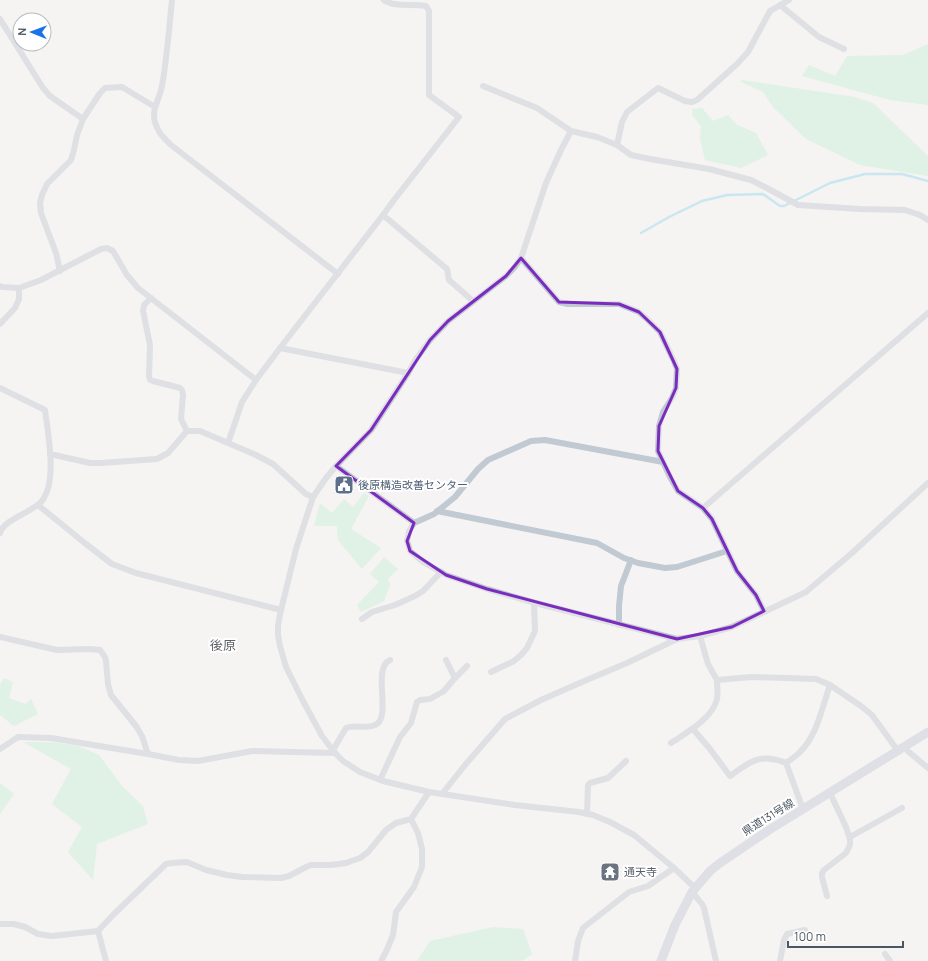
<svg xmlns="http://www.w3.org/2000/svg" width="928" height="961" viewBox="0 0 928 961" font-family="Manrope,'Noto Sans JP',sans-serif">
	<style>
		.green { fill: #c3f1d5 }
		.lines { fill: none; stroke-linecap: round; stroke-linejoin: round }
		.stream { stroke: #90daee; stroke-width: 2.5 }
		.street { stroke: #c1cad2; stroke-width: 6 }
		.secondary { stroke: #c1cbd6; stroke-width: 9 }
		.marked { fill: none; stroke: #7b2cbf; stroke-width: 3; stroke-linejoin: round }
		.labels { text-anchor: middle; stroke-width: 4; stroke-linejoin: round; paint-order: stroke }
		.service-label { font-size: 11px; fill: #4e5e75; stroke: #fff; text-anchor: start }
		.street-label { font-size: 11px; fill: #4a5661; stroke: #fff }
		.worship-label { font-size: 11px; fill: #5b616d; stroke: #fff; text-anchor: start }
		.quarter-label { font-size: 13px; fill: #5f6368; stroke: #fff }
	</style>
	<rect width="100%" height="100%" fill="#f5f3f3"/>
	<g class="green">
		<path d="M928,44V105L890,100L802,76L809,65L835,76L847,56L903,55Z"/>
		<path d="M742,80L855,97L873,103L928,156V176L860,165L806,139L773,107L763,92L741,82Z"/>
		<path d="M702,108L713,121L728,115L737,125L756,133L768,155L741,168L705,160L700,138L701,126L692,115V109Z"/>
		<path d="M364,493L369,496L351,529L381,548L362,569L338,540L337,526H314L320,503L332,513L344,499L353,507Z"/>
		<path d="M384,557L398,569L388,579L390,585L384,601L361,612L357,605L379,582L370,574Z"/>
		<path d="M4,678L13,682L9,698L26,704L31,699L38,714L14,726L0,715V685Z"/>
		<path d="M23,742H51L79,746L99,755L122,786L143,806L148,824L97,844L93,880L68,852L82,827L52,804L71,769Z"/>
		<path d="M0,783L14,794L0,814Z"/>
		<path d="M493,927L523,929L532,954L522,961H417L430,941Z"/>
	</g>
	<g class="lines">
		<path class="stream" d="M641,233L669,217L702,201L727,195L763,194L780,206H784L830,183L865,174H902L928,181"/>
		<g class="street">
			<path d="M172,0C169,29 167,58 162,86C160,98 151,110 155,122C158,133 163,137 171,145L338,274"/>
			<path d="M780,5L819,37L844,49"/>
			<path d="M0,19L43,88L50,96L83,119"/>
			<path d="M483,86L537,108L571,131L597,137L617,145L631,155L650,159L709,169L751,180L765,187L798,205L860,209L905,210L920,215L928,220"/>
			<path d="M571,131L561,150L546,183L521,258L514,268L506,276L448,321L430,340L416,359L408,373L371,430L336,466L326,478L313,497L296,549L281,610L278,625V635L280,646L286,667L303,701L322,736L335,753L343,761L360,772L383,781L429,792L515,805L579,812L593,815L610,822L634,835L674,868L695,888"/>
			<path d="M617,145L622,122L627,112L658,88L685,101L692,102L697,100L737,64L748,52L770,11L789,0"/>
			<path d="M383,215L447,269L449,280L473,301"/>
			<path d="M521,258L559,302L568,304H619L639,312L647,319L660,332L674,361L677,369L676,388L672,398L663,412L659,426L658,451L670,477L678,491L703,508L712,519L737,571L756,595L764,611"/>
			<path d="M60,271L56,253L41,213L40,203L42,195L47,184L71,160L74,150L77,135L83,119L100,93L105,88L122,87L155,107"/>
			<path d="M0,286L2,287L19,288L41,280L101,249L107,248L113,251L127,275L138,288L256,380"/>
			<path d="M151,298L144,305L143,311L150,345L149,376L150,380L153,381L180,388L182,390L183,395L181,419L187,431"/>
			<path d="M0,324L15,308L19,299V288"/>
			<path d="M280,348L408,373"/>
			<path d="M0,388L45,410C48,434 58,483 41,502C32,512 3,520 0,533"/>
			<path d="M187,431H200L256,455L273,464L306,494L313,497"/>
			<path d="M228,443L242,402L256,380L280,348L383,215L394,200L459,117L429,95V11L426,6C413,3 395,8 384,0"/>
			<path d="M50,454L90,463H101L157,459L168,453L187,431"/>
			<path d="M663,462L545,440L531,441L488,460L478,469L455,497L434,514L414,523L409,531L407,541L410,551L423,562L446,575L487,589L539,604L677,639"/>
			<path d="M336,466L414,523"/>
			<path d="M38,505L86,544L112,564L136,573L281,610"/>
			<path d="M703,508L928,313"/>
			<path d="M437,511L597,543L624,558L638,563L665,568L677,567L727,551"/>
			<path d="M362,619L372,612L395,605L415,596L423,591L441,572"/>
			<path d="M619,625V606L621,586L631,560"/>
			<path d="M700,636L708,664L717,680L751,677L816,679L830,685L861,706L872,715L898,751"/>
			<path d="M0,637L57,650L89,649L100,650L105,657L106,661L108,684L111,695L136,726L142,736L148,754"/>
			<path d="M446,660L455,678"/>
			<path d="M491,672L514,661L521,655L527,648L535,631L534,603"/>
			<path d="M693,729L710,749L730,776C749,762 761,752 786,763L803,809"/>
			<path d="M671,743C686,733 713,718 717,699C718,693 717,686 717,680"/>
			<path d="M903,747L928,768"/>
			<path d="M0,749L18,737L51,738L148,754L179,760L198,761L252,751L335,753"/>
			<path d="M333,750L346,728C356,724 368,730 377,724C391,714 372,668 390,660"/>
			<path d="M786,763C790,760 795,757 799,753C817,736 822,708 830,685"/>
			<path d="M380,780L400,737L411,723L417,702L420,700L430,699L444,691L454,679L467,666"/>
			<path d="M442,794L465,765L505,719L541,700L582,682L627,663L677,639L700,636L732,627L806,592L852,553L928,483"/>
			<path d="M587,814L588,785L590,783L608,778L626,761"/>
			<path d="M850,837L902,808"/>
			<path d="M692,892L702,904L704,908L716,961"/>
			<path d="M827,896L822,877V873L824,870L846,853L850,845V839L846,827L830,793"/>
			<path d="M0,924H14L25,927L38,934L52,936L98,931L113,915L166,864L172,863L187,862L206,870L227,875L242,877L281,878L289,876L306,867L311,865H331L346,863L360,858L368,852L386,830L396,823L411,819L429,792"/>
			<path d="M98,931L106,961"/>
			<path d="M885,954L890,961"/>
			<path d="M381,961L386,952L393,935L396,912L414,887L422,867V849L418,833L411,819"/>
			<path d="M575,961L578,941L583,928L629,892L648,886L674,868"/>
			<path d="M780,961L784,940L787,934L805,930"/>
		</g>
		<path class="secondary" d="M661,961L675,925L692,892L710,871L720,863L769,830L928,732"/>
	</g>
	<path d="M0 0H928V961H0ZM521,258L559,302L619,304L639,312L660,332L677,369L676,388L659,426L658,451L678,491L703,508L712,519L737,571L756,595L764,611L732,627L677,639L487,589L446,575L410,551L407,541L414,523L336,466L371,430L430,340L448,321L506,276Z" fill="#f5f3f3" fill-opacity=".55" fill-rule="evenodd"/>
	<path class="marked" d="M521,258L559,302L619,304L639,312L660,332L677,369L676,388L659,426L658,451L678,491L703,508L712,519L737,571L756,595L764,611L732,627L677,639L487,589L446,575L410,551L407,541L414,523L336,466L371,430L430,340L448,321L506,276Z"/>
	<defs>
		<symbol id="civic-square" viewBox="-11 -11 22 22"><rect x="-9" y="-9" width="18" height="18" rx="4" fill="#5c6f8a" stroke="#fff"/><path d="M-.6-6.5H3V-4.5H.6V-3L4-1V1h2V6H-6V1h2V-1L-.6-3ZM-1.2 2.5V6h2.4V2.5Z" fill="#fff"/></symbol>
		<symbol id="temple-square" viewBox="-11 -11 22 22"><rect x="-9" y="-9" width="18" height="18" rx="4" fill="#6b7280" stroke="#fff"/><path d="M0-6L5-2H3V0L6.5 2.5H4V6H1.5V3h-3V6H-4V2.5H-6.5L-3 0V-2H-5Z" fill="#fff"/></symbol>
	</defs>
	<g fill-rule="evenodd">
		<use href="#civic-square" x="333" y="474" width="22" height="22"/>
		<use href="#temple-square" x="599" y="861" width="22" height="22"/>
	</g>
	<g class="labels">
		<g class="service-label">
			<text x="358" y="489">後原構造改善センター</text>
		</g>
		<g class="street-label">
			<text transform="translate(768 817) rotate(-32)" y="4">県道131号線</text>
		</g>
		<g class="worship-label">
			<text x="624" y="876">通天寺</text>
		</g>
		<g class="quarter-label">
			<text x="223" y="650">後原</text>
		</g>
	</g>
	<g transform="translate(32 32) rotate(271)"><circle r="19" fill="#ffffff" stroke="#b7bbc0"/>
	<path d="M0-3L7 15L0 10L-7 15Z" fill="#1a73e8"/>
	<text y="-6" font-size="11" font-weight="bold" text-anchor="middle" fill="#4a5661">N</text>
	</g>
	<path d="M788 941v6h115v-6" fill="none" stroke="#4a5661" stroke-width="2"/>
	<text x="794" y="941" font-size="12" fill="#4a5661" stroke="#ffffff" stroke-width="3" paint-order="stroke">100 m</text>
</svg>
